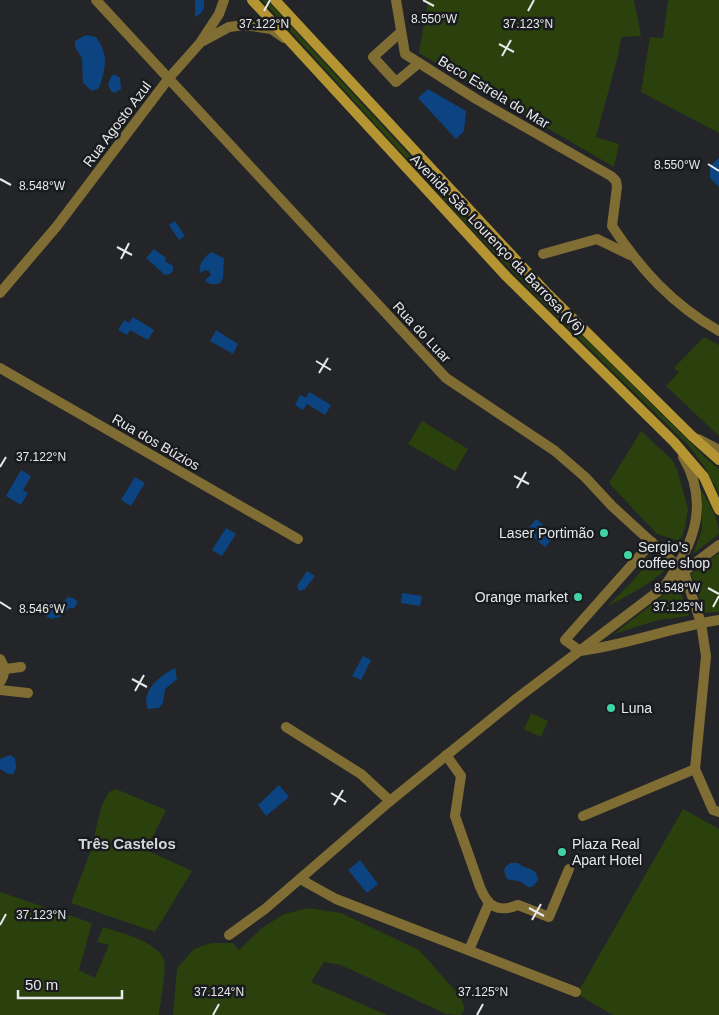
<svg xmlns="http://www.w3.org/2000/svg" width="719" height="1015" viewBox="0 0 719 1015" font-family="Arial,sans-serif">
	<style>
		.green { fill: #2a410d }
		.water { fill: #0c4481 }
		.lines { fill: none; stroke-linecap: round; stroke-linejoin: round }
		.minor { stroke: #806d34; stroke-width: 10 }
		.secondary { stroke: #b49532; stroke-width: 10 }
		.ticks { fill: none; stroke: #e7e8ea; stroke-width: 2 }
		.poi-dot { fill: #40d4a2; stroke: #1a1b1e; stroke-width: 2 }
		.labels { text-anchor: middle; stroke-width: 5; stroke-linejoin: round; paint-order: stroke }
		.street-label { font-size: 14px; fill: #e7e8ea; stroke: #1a1b1e }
		.poi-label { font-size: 14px; fill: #e7e8ea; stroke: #1a1b1e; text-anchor: start }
		.neighbourhood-label { font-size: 15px; font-weight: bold; fill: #d5d7db; stroke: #1a1b1e }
		.ticks-label { font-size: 12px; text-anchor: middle; fill: #e7e8ea; stroke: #1a1b1e; stroke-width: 5; stroke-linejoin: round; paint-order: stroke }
	</style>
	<rect width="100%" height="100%" fill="#232528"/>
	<g class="green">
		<path d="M262,0H267L499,253L708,460L719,469V493L704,466L689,446L542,302L460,217Z"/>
		<path d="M428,0H634L641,36L621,37L618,56L596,137L619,144L614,167L419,53Z"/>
		<path d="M668,0H719V133L641,92L650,37L663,38Z"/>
		<path d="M704,337L719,345V436L666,386L679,372L674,368Z"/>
		<path d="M422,421L468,449L455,471L408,444Z"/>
		<path d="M641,431L672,460L677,469L688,509L685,528L680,541L657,534L609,483Z"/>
		<path d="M702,491C709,504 719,519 719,534L693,554L702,530Z"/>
		<path d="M719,553V612L705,613L691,574Z"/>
		<path d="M651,559L665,570C647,586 628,596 607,606L630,584Z"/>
		<path d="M678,584L689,616L658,620L614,634Z"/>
		<path d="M531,713L548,721L541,737L524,729Z"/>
		<path d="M116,789L166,810L146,850L192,871L155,932L71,903L90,853L102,804L109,792Z"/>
		<path d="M683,809L719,829V1015H613L577,994Z"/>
		<path d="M0,892L92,923L79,970L95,978L109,945L97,942L103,927C121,933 157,941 164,960C167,968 160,1004 159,1015H0Z"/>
		<path d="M309,908L341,913L419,950L460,996L465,1008L461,1015L446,1014L341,965L324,962L311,982L387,1015H173L177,968L194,949L211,943H233L239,950L262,928L284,914Z"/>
	</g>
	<g class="water">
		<path d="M195,0H204C205,9 203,13 195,17Z"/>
		<path d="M86,35L96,37C109,55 106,68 99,88L92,91L83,83L82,58L75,47V41Z"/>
		<path d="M114,74L120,78L121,89L115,93L111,91L108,85L111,77Z"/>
		<path d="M428,89L466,111L464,131L456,139L418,98Z"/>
		<path d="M719,158V187L710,178V166Z"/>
		<path d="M175,221L185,236L179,240L169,225Z"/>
		<path d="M154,249L166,258L165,261L173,266V271L170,274L165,275L146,258Z"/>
		<path d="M211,252L224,258L223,278L220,283C213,285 209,285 205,280L211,275L209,271L205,270L200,273C198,264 205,257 211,252Z"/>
		<path d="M133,317L154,330L148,340L130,330L127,335L118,330L124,320L129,323Z"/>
		<path d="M216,330L238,344L233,354L210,341Z"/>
		<path d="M309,392L331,405L325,415L307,404L303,410L295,405L300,395L306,398Z"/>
		<path d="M21,470L31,476L23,490L28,493L21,505L6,496Z"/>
		<path d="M135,477L145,483L131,506L121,500Z"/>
		<path d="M536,519L556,535L545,547L526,531Z"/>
		<path d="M226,528L236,534L222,556L212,550Z"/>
		<path d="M307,571L315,576L305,589L299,591L297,586Z"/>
		<path d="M402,593L422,596L420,606L401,603Z"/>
		<path d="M68,597L73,598L78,602L74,608H69L60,617L51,619L42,614L43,607L49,601L60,605Z"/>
		<path d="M363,656L371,660L361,680L352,676Z"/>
		<path d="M175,668L177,679L165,689L163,703L159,708L148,709C140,691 161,675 175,668Z"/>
		<path d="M10,755L15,758L16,767L14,774H8L0,769V759Z"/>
		<path d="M279,785L289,797L266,816L258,805Z"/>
		<path d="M360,860L378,884L367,893L348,870Z"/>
		<path d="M510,863H518C526,871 537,866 538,880C528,894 528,884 518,881C513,880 510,881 506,878L504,870L506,866Z"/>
	</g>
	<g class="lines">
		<g class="minor">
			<path d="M96,0L446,378L555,451L585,477L612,506L684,572L701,623L706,656L695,769"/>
			<path d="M396,0L405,54L476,99L611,176L616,181L617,187L612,226C641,270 673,305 719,331"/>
			<path d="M401,32L373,57L396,82L419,63"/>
			<path d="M203,41L229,27L244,25L271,29L284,38"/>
			<path d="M543,254L597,239L630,255"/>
			<path d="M0,293L57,226L169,78L200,43L219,14L224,0"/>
			<path d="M0,368L298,539"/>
			<path d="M698,439L719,450"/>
			<path d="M652,542L565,640L580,651C627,645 672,627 719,620"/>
			<path d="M678,576L719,545"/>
			<path d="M0,659C5,667 6,674 0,682"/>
			<path d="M5,669L21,667"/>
			<path d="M0,690L28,693"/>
			<path d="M286,727L361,774L390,801"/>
			<path d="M446,755L461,776L455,816L480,887C488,907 498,913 518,905L549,917L569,869"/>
			<path d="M583,816L695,769L713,810L719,812"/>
			<path d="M300,879L336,899L576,992"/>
			<path d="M229,935L265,909L390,801L516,699L664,587C693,546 711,504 683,457"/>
			<path d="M469,950L489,903"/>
		</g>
		<g class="secondary">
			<path d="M252,0L506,276L674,442L704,477L719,510"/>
			<path d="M275,0L545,291L692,436L719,460"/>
		</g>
	</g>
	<path class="ticks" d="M423,0L434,6M264,11L270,0M528,11L534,0M499,44L514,52M502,56L511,40M708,164L719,171M0,179L11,185M117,247L132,255M121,259L129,243M316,361L331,370M319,373L328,358M0,467L6,457M514,476L529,484M517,488L526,472M708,588L719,594M0,602L11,609M713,607L719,596M132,679L147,687M135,691L144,675M331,793L346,802M334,805L343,790M529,908L544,916M532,920L541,904M0,925L6,914M213,1015L219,1004M477,1015L483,1004"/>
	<g class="poi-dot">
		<circle cx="604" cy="533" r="5"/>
		<circle cx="628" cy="555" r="5"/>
		<circle cx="578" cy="597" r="5"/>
		<circle cx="611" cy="708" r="5"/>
		<circle cx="562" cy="852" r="5"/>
	</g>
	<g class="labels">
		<g class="street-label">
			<text transform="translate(494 92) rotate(31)" y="5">Beco Estrela do Mar</text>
			<text transform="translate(117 124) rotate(-53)" y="5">Rua Agosto Azul</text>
			<text transform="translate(498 244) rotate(46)" y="5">Avenida São Lourenço da Barrosa (V6)</text>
			<text transform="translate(422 332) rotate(47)" y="5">Rua do Luar</text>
			<text transform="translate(156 442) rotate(30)" y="5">Rua dos Búzios</text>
		</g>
		<g class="poi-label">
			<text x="594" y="538" text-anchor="end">Laser Portimão</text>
			<text x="638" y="552">Sergio’s<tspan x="638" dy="16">coffee shop</tspan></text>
			<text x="568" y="602" text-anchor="end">Orange market</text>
			<text x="621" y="713">Luna</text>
			<text x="572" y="849">Plaza Real<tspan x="572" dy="16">Apart Hotel</tspan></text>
		</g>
		<g class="neighbourhood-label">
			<text x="127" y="849">Três Castelos</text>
		</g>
	</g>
	<g class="ticks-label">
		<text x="434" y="23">8.550°W</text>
		<text x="264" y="28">37.122°N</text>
		<text x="528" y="28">37.123°N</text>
		<text x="677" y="169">8.550°W</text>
		<text x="42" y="190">8.548°W</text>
		<text x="41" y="461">37.122°N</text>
		<text x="677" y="592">8.548°W</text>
		<text x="678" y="611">37.125°N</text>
		<text x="42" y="613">8.546°W</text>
		<text x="41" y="919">37.123°N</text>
		<text x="219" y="996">37.124°N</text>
		<text x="483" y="996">37.125°N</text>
	</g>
	<path d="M18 990v8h104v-8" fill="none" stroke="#e7e8ea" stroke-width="2.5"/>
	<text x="25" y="990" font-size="15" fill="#e7e8ea" stroke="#1a1b1e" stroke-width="4" paint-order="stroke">50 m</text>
</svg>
